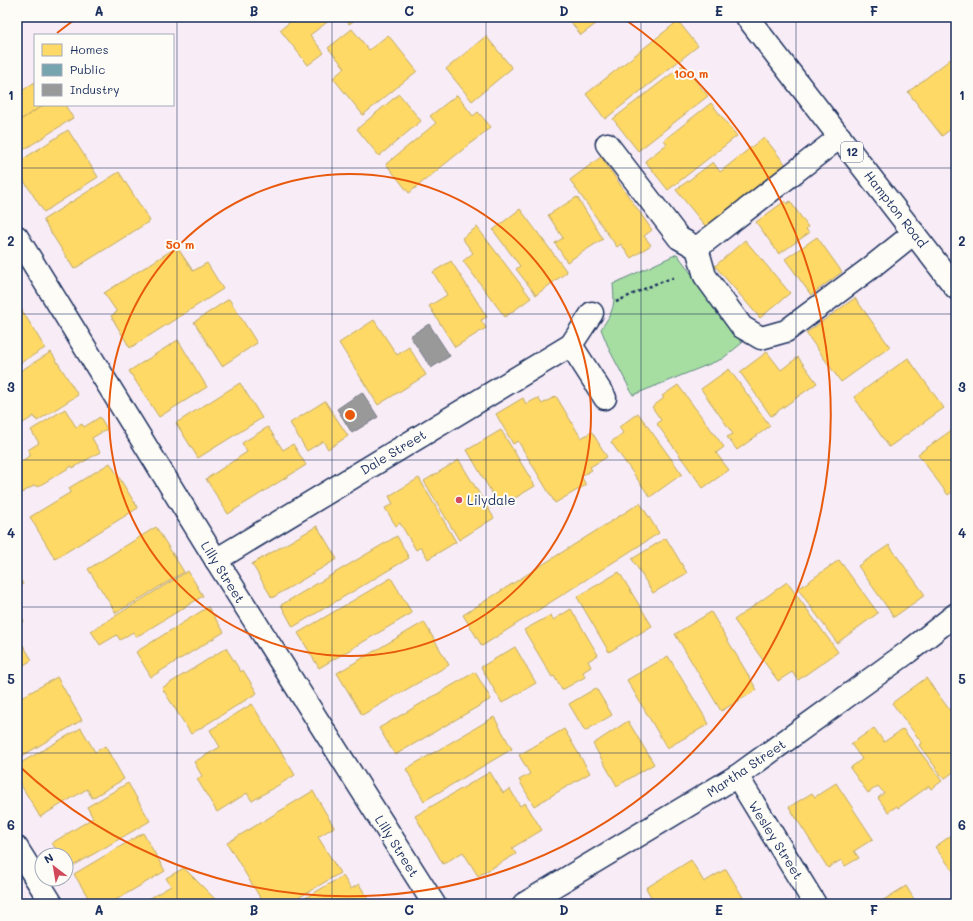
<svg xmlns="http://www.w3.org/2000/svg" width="973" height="921" viewBox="0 0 973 921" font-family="Mali,sans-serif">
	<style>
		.green { fill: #a6dea2; stroke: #608680 }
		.homes { fill: #ffd966; stroke: #bba664 }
		.public { fill: #76a5af; stroke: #5b8297 }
		.industry { fill: #999; stroke: #737987 }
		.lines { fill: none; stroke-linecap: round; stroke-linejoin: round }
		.minor-casing { stroke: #1b2f5e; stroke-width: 25 }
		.major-casing { stroke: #1b2f5e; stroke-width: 25 }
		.path { stroke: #1b2f5e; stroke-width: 2.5; stroke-dasharray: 3 3; stroke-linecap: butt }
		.minor { stroke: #fdfcf7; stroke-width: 22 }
		.major { stroke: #fdfcf7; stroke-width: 22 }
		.grid { fill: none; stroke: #1b2f5e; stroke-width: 1; stroke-opacity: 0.55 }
		.ring { fill: none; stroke: #e8590c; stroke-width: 2 }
		.poi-dot { fill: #d1495b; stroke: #fdfcf7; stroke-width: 1.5 }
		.labels { text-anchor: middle; stroke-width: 4; stroke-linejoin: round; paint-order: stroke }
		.shield { fill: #fdfcf7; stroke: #5f6c8c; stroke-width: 1 }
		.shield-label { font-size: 12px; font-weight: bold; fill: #1b2f5e }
		.street-label { font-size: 13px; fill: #1b2f5e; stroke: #fdfcf7 }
		.poi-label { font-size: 13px; fill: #1b2f5e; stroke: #fdfcf7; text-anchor: start }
		.centre { fill: #e8590c; stroke: #fdfcf7; stroke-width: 2 }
		.ring-label { font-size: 12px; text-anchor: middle; font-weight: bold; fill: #e8590c; stroke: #fdfcf7; stroke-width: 4; stroke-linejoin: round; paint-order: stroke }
		.neatline { fill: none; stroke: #1b2f5e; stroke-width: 1.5 }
		.grid-label { font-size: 13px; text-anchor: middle; font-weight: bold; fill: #1b2f5e }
	</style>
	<rect width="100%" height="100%" fill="#f8ecf6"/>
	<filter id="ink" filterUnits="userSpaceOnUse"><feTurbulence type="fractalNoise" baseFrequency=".025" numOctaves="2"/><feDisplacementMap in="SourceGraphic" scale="8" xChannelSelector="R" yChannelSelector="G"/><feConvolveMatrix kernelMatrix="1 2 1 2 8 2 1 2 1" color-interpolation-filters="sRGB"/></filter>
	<g filter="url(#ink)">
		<path class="green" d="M677,254L742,343L722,359L633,395L610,351L601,329C614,310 615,306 613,284Z"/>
		<g class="homes">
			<path d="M286,17H334L310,35L324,53L308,65L280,30L290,22Z"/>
			<path d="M344,17H359L349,24Z"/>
			<path d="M567,17H605L581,35Z"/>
			<path d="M678,21L698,46L605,119L586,94Z"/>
			<path d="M352,29L369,50L388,35L417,71L363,115L333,78L345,68L328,48Z"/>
			<path d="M486,36L512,68L472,101L446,69Z"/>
			<path d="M956,55V125L942,136L908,92Z"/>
			<path d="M683,65L708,96L638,151L613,119Z"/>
			<path d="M35,82V105H44L17,122V94Z"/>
			<path d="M399,94L421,121L379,156L357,129Z"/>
			<path d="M457,95L473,116L478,112L491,127L409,193L386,164L436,123L430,116Z"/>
			<path d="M711,103L737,136L668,190L645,161L667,144L664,140Z"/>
			<path d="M44,105H65L73,118L17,154V122Z"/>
			<path d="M68,130L98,177L44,212L17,170V163Z"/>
			<path d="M764,137L786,165L706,227L676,190L713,162L720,172Z"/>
			<path d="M601,157L652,230L644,236L651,245L631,258L621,244L617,247L570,180Z"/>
			<path d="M119,172L150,221L74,269L43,220Z"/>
			<path d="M577,197L603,239L567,262L555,243L563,238L548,215Z"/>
			<path d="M785,201L787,204L790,201L808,227L806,229L809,233L779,254L756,222Z"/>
			<path d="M520,209L567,272L536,295L516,269L520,266L493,230Z"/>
			<path d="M477,227L531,298L505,317L463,261L473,253L462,238Z"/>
			<path d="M817,237L842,272L811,295L785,259Z"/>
			<path d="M745,240L790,293L760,318L715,266Z"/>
			<path d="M177,247L193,271L207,263L223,289L130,348L111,316L117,312L104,293Z"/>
			<path d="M451,261L487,317L481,320L486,328L455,347L429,306L447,295L433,272Z"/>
			<path d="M855,298L890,347L841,382L806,333Z"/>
			<path d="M229,299L257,343L222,366L194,322Z"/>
			<path d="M17,302L45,348L17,365Z"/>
			<path d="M374,320L397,355L409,347L426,375L378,405L339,343Z"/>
			<path d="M178,340L207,387L159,417L129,371Z"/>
			<path d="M51,352L78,395L37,421L34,416L17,427V373Z"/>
			<path d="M767,352L781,370L798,357L817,383L771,416L740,372Z"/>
			<path d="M908,358L944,408L889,447L854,397Z"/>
			<path d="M729,369L770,426L737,450L727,437L733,434L701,389Z"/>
			<path d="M240,383L262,418L198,458L176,423Z"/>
			<path d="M678,385L724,447L716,453L729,470L703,488L657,424L661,420L652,407L664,398L662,396Z"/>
			<path d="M556,396L581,438L592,432L607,457L590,467L592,470L581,476L586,485L555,503L518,441L513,444L496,414L523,398L526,404L538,398L542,404Z"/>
			<path d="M325,401L348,436L328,449L323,441L307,451L290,423Z"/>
			<path d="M65,409L76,427L82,424L84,427L100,417L107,429L92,438L100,452L73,468L72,466L37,487L35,485L20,494L17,490V464L31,455L28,450L39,443L31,430Z"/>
			<path d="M638,413L682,474L650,497L611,442L623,433L619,427Z"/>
			<path d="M268,427L283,450L293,444L306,465L228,514L206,479L247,452L242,443Z"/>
			<path d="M956,427V489L948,495L918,454Z"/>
			<path d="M501,430L535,486L500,507L467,450Z"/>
			<path d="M459,460L494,518L459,540L424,481Z"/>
			<path d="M110,463L138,508L55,559L30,517L71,492L69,488Z"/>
			<path d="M419,478L456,542L428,559L421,547L416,550L400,523L396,526L385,508L393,504L389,496Z"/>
			<path d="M640,503L659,533L482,646L463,615Z"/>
			<path d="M317,526L337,559L272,598L252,564Z"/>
			<path d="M156,527L184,572L116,613L88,569Z"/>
			<path d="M397,536L409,558L293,627L281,605Z"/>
			<path d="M666,538L687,573L653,593L632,559Z"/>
			<path d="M889,545L925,595L894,617L858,566Z"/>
			<path d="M839,560L878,613L837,643L798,589Z"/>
			<path d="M188,571L203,596L136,637L133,632L120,640L117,635L100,645L91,631Z"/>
			<path d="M619,572L652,626L609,652L577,597Z"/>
			<path d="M17,574L23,584L17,587Z"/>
			<path d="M391,578L412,613L319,668L298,633Z"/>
			<path d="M787,582L838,652L798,680L792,672L778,681L734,620Z"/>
			<path d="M208,607L224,632L151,677L136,652Z"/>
			<path d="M17,609L24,621L17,626Z"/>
			<path d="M571,609L598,655L588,661L591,667L583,672L585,677L562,690L554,676L552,677L524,630L551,615L553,620Z"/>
			<path d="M711,612L757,690L721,711L675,634Z"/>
			<path d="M424,622L449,665L362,715L337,673Z"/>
			<path d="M17,635L32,660L17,669Z"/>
			<path d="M515,647L536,683L502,703L481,667Z"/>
			<path d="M226,648L241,672L243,670L257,693L191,734L162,688Z"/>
			<path d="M668,656L709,724L667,748L627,680Z"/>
			<path d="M475,672L491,699L395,755L379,728Z"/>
			<path d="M57,677L82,720L17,759V700Z"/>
			<path d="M926,678L951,712L956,708V770L944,779L919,745L922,743L892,703Z"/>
			<path d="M596,688L612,715L585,731L569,704Z"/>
			<path d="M252,704L295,775L252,801L247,793L217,812L197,779L202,776L194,762L220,747L210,730Z"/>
			<path d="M494,717L512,749L424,801L406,769Z"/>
			<path d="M628,721L654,764L617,786L593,744Z"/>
			<path d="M81,728L95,752L105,746L124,779L92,798L87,789L40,817L17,778V765Z"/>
			<path d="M874,728L884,742L903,729L942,781L931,789L929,786L898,808L897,806L888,812L878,798L884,793L878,786L868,793L850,768L862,759L851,744Z"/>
			<path d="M564,729L590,773L534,806L519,780L530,774L519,755Z"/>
			<path d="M490,772L503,793L510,789L520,806L525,803L542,830L512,848L516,854L478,876L463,852L443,864L415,816Z"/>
			<path d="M128,783L150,821L68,869L66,866V855H60L52,843L93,818L87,807Z"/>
			<path d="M836,783L873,839L854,851L859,858L845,866L841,860L828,868L789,807L812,793L815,797Z"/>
			<path d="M313,791L334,827L318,837L340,873L288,904H264L227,843Z"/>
			<path d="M956,832V875L935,847Z"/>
			<path d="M143,833L165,871L109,904H92L74,874Z"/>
			<path d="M691,860L704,882L726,869L747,904H655L646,888Z"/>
			<path d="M184,868L220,904H140L171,886L166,878Z"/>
			<path d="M343,876L351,889L359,884L371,904H295Z"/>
			<path d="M906,886L917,904H877Z"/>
		</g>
		<path class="public" d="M864,17H873L867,21Z"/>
		<g class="industry">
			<path d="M429,324L450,356L431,368L410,336Z"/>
			<path d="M362,392L378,417L352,433L337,409Z"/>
		</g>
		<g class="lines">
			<defs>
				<g id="minor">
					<path d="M840,137L697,248L705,276L742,327L761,338L786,331L869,269L914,233"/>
					<path d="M607,144L679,238L697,248"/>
					<path d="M17,237L216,560L434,904"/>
					<path d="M571,345L605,398"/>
					<path d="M216,560L571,345L592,313"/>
					<path d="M737,776L815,904"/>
					<path d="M17,848L52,904"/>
					<path d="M524,904L737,776L908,652L956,614"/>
				</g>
				<path id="major" d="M747,17L956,288"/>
			</defs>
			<use href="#minor" class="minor-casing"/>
			<use href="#major" class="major-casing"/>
			<path class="path" d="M616,302L655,284L676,277"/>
			<use href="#minor" class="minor"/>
			<use href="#major" class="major"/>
		</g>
	</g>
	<path class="grid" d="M177,17V904M332,17V904M486,17V904M641,17V904M796,17V904M17,168H956M17,314H956M17,460H956M17,607H956M17,753H956"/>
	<g class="ring">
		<circle cx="350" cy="415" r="241"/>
		<path d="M57 33A482 482 0 0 1 77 18M623 18A482 482 0 1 1 18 765"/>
	</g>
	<circle class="poi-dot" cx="459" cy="500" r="4"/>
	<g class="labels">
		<rect class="shield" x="841" y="142" width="22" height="20" rx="3"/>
		<g class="shield-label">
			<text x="852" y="156">12</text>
		</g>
		<g class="street-label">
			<text transform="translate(896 209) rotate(52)" y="5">Hampton Road</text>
			<text transform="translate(393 452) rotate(-31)" y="5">Dale Street</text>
			<text transform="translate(223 572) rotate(58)" y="5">Lilly Street</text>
			<text transform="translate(746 768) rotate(-34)" y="5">Martha Street</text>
			<text transform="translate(776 840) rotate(58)" y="5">Wesley Street</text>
			<text transform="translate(397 846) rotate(58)" y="5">Lilly Street</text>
		</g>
		<g class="poi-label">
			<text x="467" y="505">Lilydale</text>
		</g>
	</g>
	<circle cx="350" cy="415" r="6" class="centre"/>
	<g class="ring-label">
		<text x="691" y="78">100 m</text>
		<text x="180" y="249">50 m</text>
	</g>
	<rect width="973" height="921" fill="none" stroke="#fdfcf7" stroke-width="44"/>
	<rect x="34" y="34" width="140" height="72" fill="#fdfcf7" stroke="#a3aaba"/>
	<rect x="42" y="44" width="20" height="12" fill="#ffd966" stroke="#a3aaba"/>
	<text x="70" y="54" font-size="12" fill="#1b2f5e">Homes</text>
	<rect x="42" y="64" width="20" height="12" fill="#76a5af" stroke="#a3aaba"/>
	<text x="70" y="74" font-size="12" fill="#1b2f5e">Public</text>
	<rect x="42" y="84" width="20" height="12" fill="#999999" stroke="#a3aaba"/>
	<text x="70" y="94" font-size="12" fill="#1b2f5e">Industry</text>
	<g transform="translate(54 867) rotate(329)"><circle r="19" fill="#fdfcf7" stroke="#a3aaba"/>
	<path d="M0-3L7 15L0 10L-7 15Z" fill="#d1495b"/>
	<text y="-6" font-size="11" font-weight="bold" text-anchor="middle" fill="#1b2f5e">N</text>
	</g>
	<rect x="22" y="22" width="929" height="877" class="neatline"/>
	<g class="grid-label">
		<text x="99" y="16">A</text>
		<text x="254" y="16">B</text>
		<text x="409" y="16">C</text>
		<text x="564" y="16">D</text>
		<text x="719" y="16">E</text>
		<text x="874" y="16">F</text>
		<text x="11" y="100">1</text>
		<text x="962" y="100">1</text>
		<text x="11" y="246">2</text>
		<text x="962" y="246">2</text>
		<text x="11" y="392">3</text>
		<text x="962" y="392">3</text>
		<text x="11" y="538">4</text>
		<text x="962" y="538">4</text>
		<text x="11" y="684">5</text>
		<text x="962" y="684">5</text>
		<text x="11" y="830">6</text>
		<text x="962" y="830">6</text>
		<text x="99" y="915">A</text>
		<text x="254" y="915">B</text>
		<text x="409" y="915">C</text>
		<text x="564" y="915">D</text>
		<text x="719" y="915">E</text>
		<text x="874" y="915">F</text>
	</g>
</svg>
